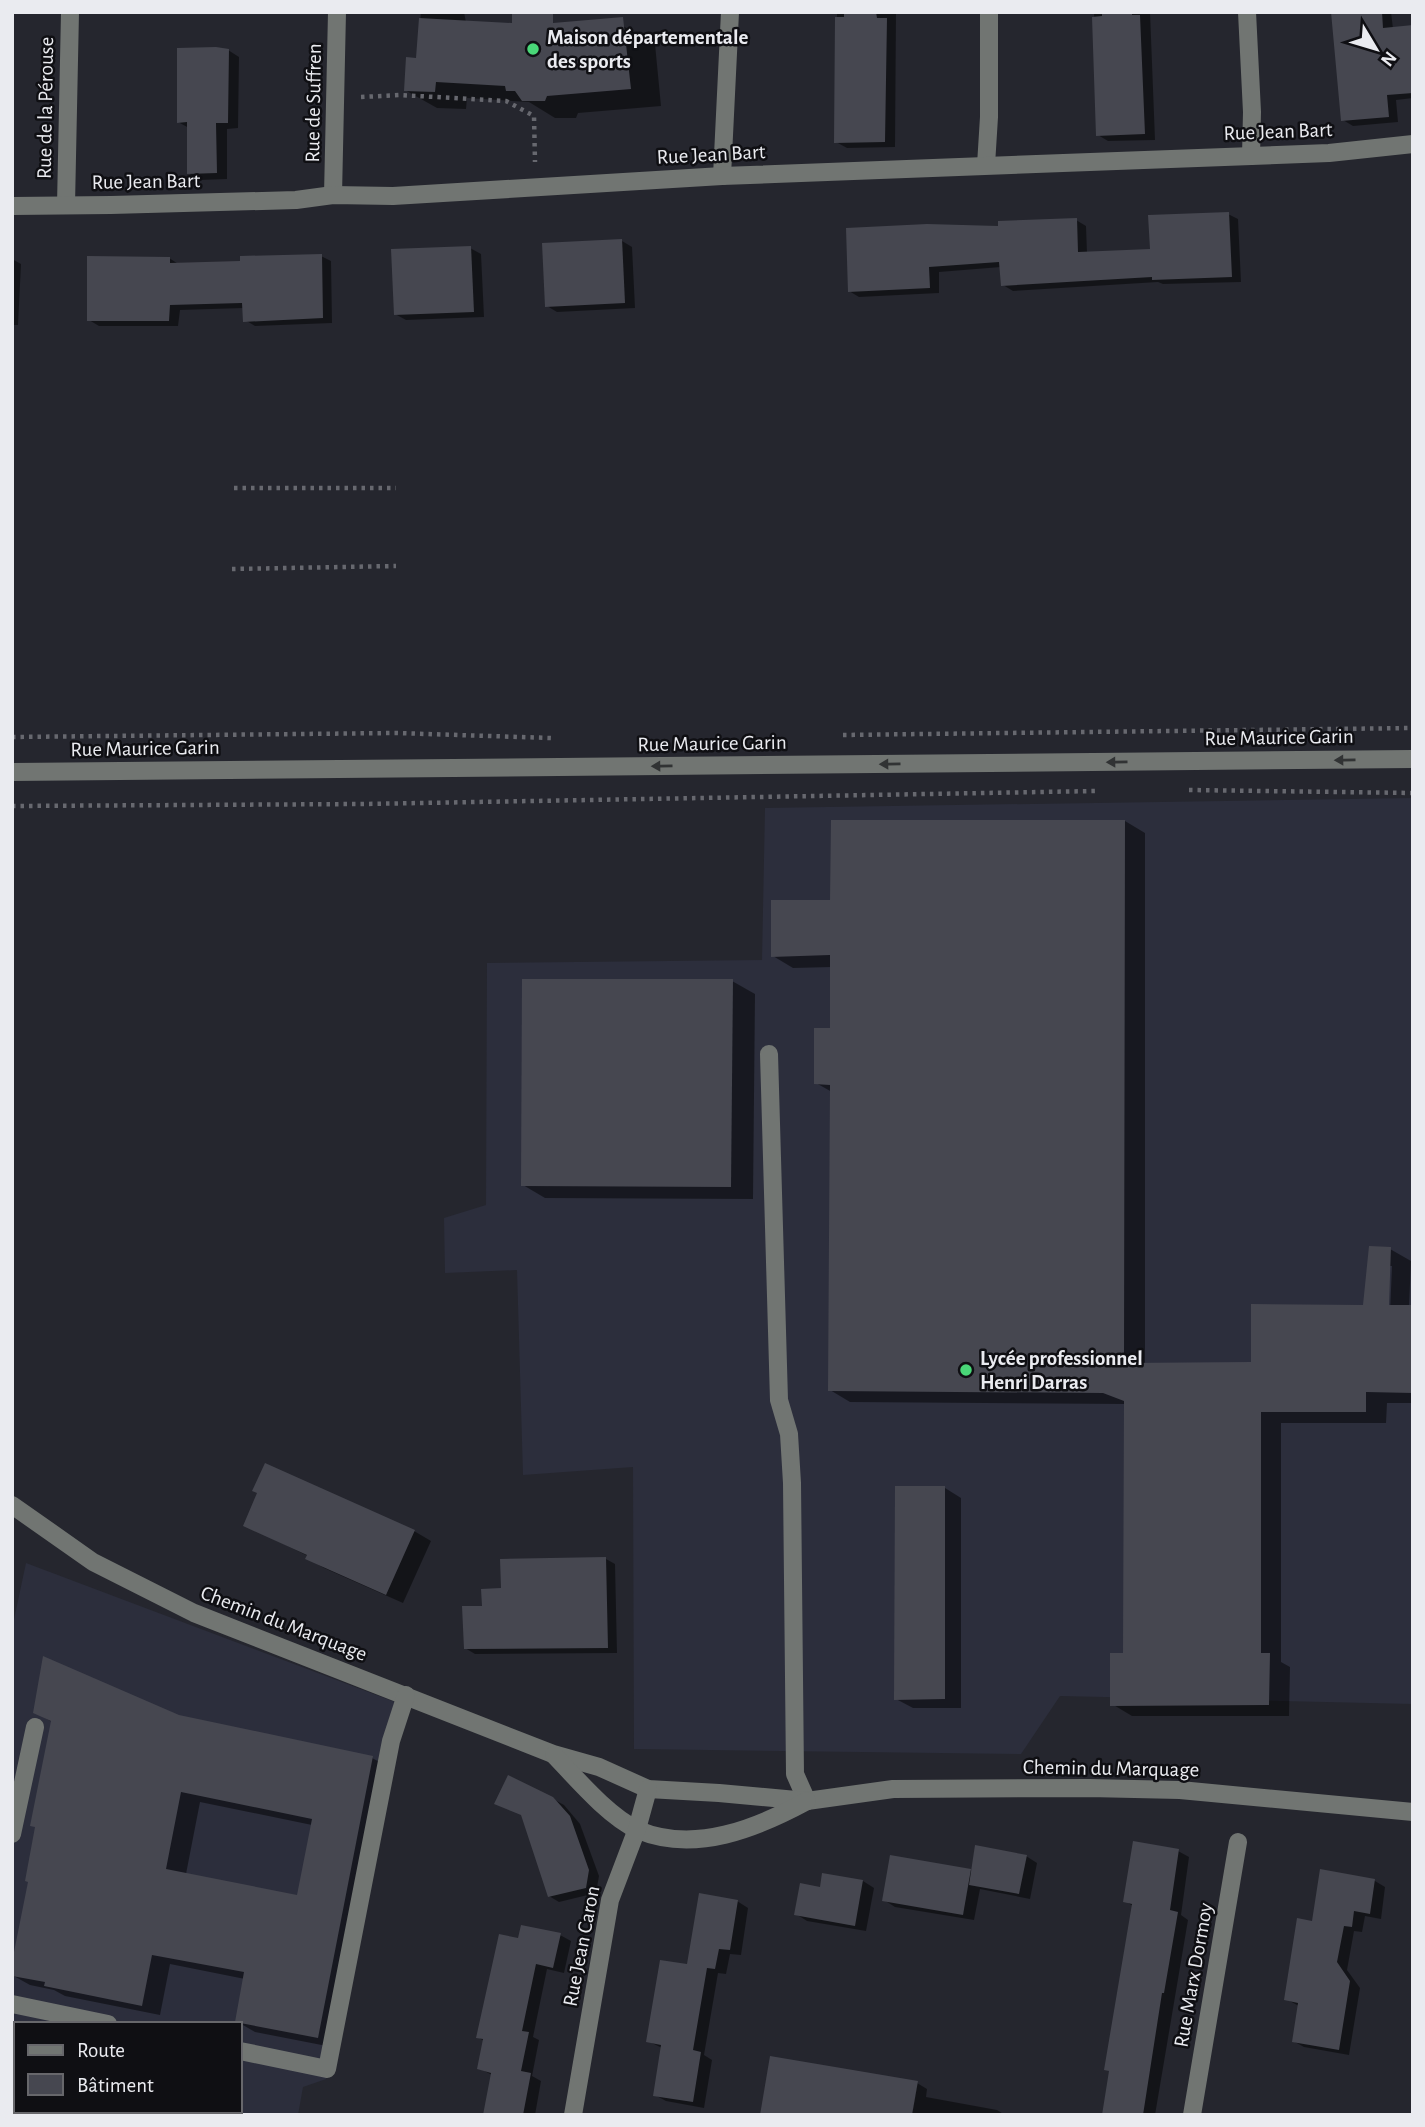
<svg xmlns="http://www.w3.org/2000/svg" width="1425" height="2127" viewBox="0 0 1425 2127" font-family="'Alegreya Sans',sans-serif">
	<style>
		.built { fill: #2c2e3c; fill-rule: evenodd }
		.shadow { fill: #0007; fill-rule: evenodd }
		.building { fill: #464750; fill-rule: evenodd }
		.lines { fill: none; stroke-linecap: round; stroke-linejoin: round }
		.path { stroke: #67686f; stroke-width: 4.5; stroke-dasharray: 3.5 5; stroke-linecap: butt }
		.minor { stroke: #717572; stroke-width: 18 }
		.oneway { fill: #313334 }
		.poi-dot { fill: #49d778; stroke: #0f0f13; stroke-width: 2.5 }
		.labels { text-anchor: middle; stroke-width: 5; stroke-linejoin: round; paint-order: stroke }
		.poi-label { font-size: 21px; font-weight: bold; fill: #eaebf0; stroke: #0f0f13; text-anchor: start }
		.street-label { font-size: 21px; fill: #eaebf0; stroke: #0f0f13 }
	</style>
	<rect width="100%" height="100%" fill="#25262e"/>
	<g class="built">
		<path d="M1413,798V1704L1060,1696L1021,1754L634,1749L633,1467L523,1475L517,1270L445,1273L444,1218L486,1205L487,963L762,960L765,808Z"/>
		<path d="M26,1563L395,1702L326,2079L303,2087L298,2115H12V1629ZM16,2024H240V2111H16Z"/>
	</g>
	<g class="shadow">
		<path d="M421,12H464L468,33L623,26L655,44L661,106L578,113L576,118H555L529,102L467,98L466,109L437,108L405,90L417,60Z"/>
		<path d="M837,12H896L895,147L847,148L836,142Z"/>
		<path d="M1094,12H1150L1155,140L1108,141L1098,135Z"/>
		<path d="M1332,12H1391L1393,29L1413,27V98L1396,100L1398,122L1353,126L1343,120Z"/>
		<path d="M228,50L239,57L238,128L227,129V179L199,180L188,173L189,128L178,122Z"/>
		<path d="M1228,214L1238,219L1241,282L1163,284L1158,282L1013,291L1003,285L1001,267L939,272V293L859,297L849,291L1000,228L1076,220L1086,226L1087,253L1152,250Z"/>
		<path d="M622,241L632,247L635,308L557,312L547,306Z"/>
		<path d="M470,248L481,254L484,317L406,320L395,314Z"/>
		<path d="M321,256L331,261L332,323L255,326L245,320L244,308L180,310L178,326H99L89,320L169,258L180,265L242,263Z"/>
		<path d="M12,259L21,264L18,325H12Z"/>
		<path d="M1125,821L1145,833V1365L1253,1363L1365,1306L1390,1249L1411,1261L1409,1307H1413V1403H1387L1386,1423H1281V1662L1290,1667L1289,1716H1132L1112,1704L1125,1655L1126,1404L850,1402L830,1390L832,1092L816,1083L832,1030V967L793,968L773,956L832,902ZM1389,1266H1392L1390,1314L1387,1313Z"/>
		<path d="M732,981L755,994L753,1199L545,1198L523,1185Z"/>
		<path d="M945,1488L961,1498V1708H913L896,1699Z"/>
		<path d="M245,1525L414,1531L431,1541L403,1603L324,1568L307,1558L308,1556Z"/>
		<path d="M606,1559L615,1564L617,1653L475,1654L465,1648L483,1608L502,1590Z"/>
		<path d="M35,1712L178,1716L372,1758L391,1768L337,2048L255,2032L236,2021L245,1979L170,1964L160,2015L65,1996L54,1990L30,1985L12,1975L30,1882L52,1722ZM200,1802L312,1825L298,1897L186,1874Z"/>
		<path d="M553,1799L564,1805L580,1824L599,1876L596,1893L559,1902L549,1896Z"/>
		<path d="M1178,1851L1189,1857L1181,1915L1188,1920L1155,2115H1104L1111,2072L1106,2069L1133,1906L1125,1901Z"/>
		<path d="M1026,1856L1037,1863L1030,1899L980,1889L974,1920L895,1907L884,1900L971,1870L973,1872Z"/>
		<path d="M1322,1871L1375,1881L1385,1887L1381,1919L1365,1916L1362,1932L1354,1931L1347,1970L1360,1988L1349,2055L1304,2047L1293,2041L1299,2006L1286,1999L1313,1923Z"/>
		<path d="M863,1881L874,1888L866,1931L807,1921L796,1914Z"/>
		<path d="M737,1901L748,1908L741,1955L730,1954L726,1974L718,1973L704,2055L712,2060L704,2108L666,2101L655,2095L662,2048L648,2041L688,1966Z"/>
		<path d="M560,1935L571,1941L564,1973L547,1969L533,2037L539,2040L532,2076L541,2081L535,2115H484L492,2075L479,2068L484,2041L478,2037L520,1940Z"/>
		<path d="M12,2072L16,2073V2111H135V2115H12Z"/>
		<path d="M917,2083L927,2089L926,2097L997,2110L1005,2115H766Z"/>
	</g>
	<g class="building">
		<path d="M512,12H553V23L623,17L631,89L547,96L545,101H522L515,91H506L505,86L436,82L435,92L404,91L406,57L416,58L419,18L512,23Z"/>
		<path d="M844,12H876L877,18H887L885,142L834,143L835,17H844Z"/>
		<path d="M1102,12H1132V15H1140L1145,134L1096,136L1092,17L1102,16Z"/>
		<path d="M1331,12H1382L1383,28L1413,25V93L1387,95L1389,117L1341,121Z"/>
		<path d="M216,47L229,49L228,123H216L217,173L187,174V122L177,123V48Z"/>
		<path d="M1229,212L1232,277L1152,280V277L1001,286L999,262L929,267L930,288L848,292L846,228L927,224L998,226V221L1077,218L1078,252L1150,249L1148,215Z"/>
		<path d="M622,239L625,303L545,307L542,243Z"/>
		<path d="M471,246L474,312L394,315L391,249Z"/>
		<path d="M322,254L323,318L243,322L242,303L170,305L169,321H87V256L170,257V263L240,261V256Z"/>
		<path d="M831,820H1125L1124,1363L1251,1362V1304L1363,1305L1369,1246L1391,1247L1389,1305H1413V1393L1366,1392V1412H1261V1653H1270L1269,1705L1110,1706V1653H1123L1124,1401L1103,1393L828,1391L830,1085L814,1084V1028H830V955L771,957V900H830Z"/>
		<path d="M522,979H733L731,1187L521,1186Z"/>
		<path d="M265,1463L415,1530L386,1595L305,1559L307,1555L243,1526L257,1493L252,1491Z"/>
		<path d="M895,1486H945V1699L894,1700Z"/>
		<path d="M606,1557L608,1648L464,1649L462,1606H482L481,1589L501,1588L500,1559Z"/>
		<path d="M43,1656L179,1715L373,1756L318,2038L235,2022L244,1972L152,1955L142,2006L44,1986L45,1982L12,1976V1962L28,1882L25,1881L35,1827L30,1826L51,1721L33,1713ZM181,1792L312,1819L297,1895L166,1869Z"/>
		<path d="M508,1775L553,1797L570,1816L589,1870L586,1888L548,1897L521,1815L494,1804Z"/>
		<path d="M1133,1841L1179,1849L1170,1910L1178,1912L1164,1993H1162L1143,2115H1102L1109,2071L1104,2070L1132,1904L1123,1902Z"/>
		<path d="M975,1845L1027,1855L1019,1894L969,1885Z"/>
		<path d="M890,1855L971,1869L963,1915L882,1901Z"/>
		<path d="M1320,1869L1375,1879L1370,1914L1354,1911L1352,1927L1344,1926L1337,1962L1350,1981L1339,2050L1292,2042L1298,2003L1284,2000L1297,1918L1312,1921Z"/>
		<path d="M822,1873L863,1880L855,1926L794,1915L800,1883L820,1887Z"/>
		<path d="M699,1893L738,1900L730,1950L719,1949L715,1969L707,1968L693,2050L701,2052L693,2102L653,2096L661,2045L646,2042L660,1960L687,1964Z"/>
		<path d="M521,1925L561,1933L553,1968L536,1964L522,2031L529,2032L521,2071L531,2073L523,2115H483L491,2073L477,2069L483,2039L476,2038L499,1934L518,1938Z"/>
		<path d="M770,2056L918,2081L912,2115H760Z"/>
	</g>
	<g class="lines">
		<g class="path">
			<path d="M361,97L400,95L506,101L534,116L535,162"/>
			<path d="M234,488H396"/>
			<path d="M232,569L396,566"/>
			<path d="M843,735L1413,728"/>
			<path d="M12,737L396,733L551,738"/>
			<path d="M1189,790L1413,793"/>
			<path d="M12,806L363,804L1096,791"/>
		</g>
		<g class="minor">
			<path d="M1247,12L1252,112L1251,156"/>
			<path d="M986,165L989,117V12"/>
			<path d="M722,176L730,12"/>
			<path d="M333,195L337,12"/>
			<path d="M66,205L70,12"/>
			<path d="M12,206L111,205L296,200L333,195L393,196L722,176L1329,153L1413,144"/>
			<path d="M12,772L1413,759"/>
			<path d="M769,1054L779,1400L789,1434L792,1483L795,1774L807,1801"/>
			<path d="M12,1505L93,1562L194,1613L553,1754L599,1767L648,1789L719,1793L807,1801L893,1789L1089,1788L1180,1790L1413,1812"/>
			<path d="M554,1755C576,1778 609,1817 638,1830C695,1854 757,1828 807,1801"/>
			<path d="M12,1834L35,1727"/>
			<path d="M12,2004L108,2024"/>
			<path d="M240,2051L327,2069L391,1741L406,1695"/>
			<path d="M573,2115L610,1900L637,1829L648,1789"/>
			<path d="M1192,2115L1238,1842"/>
		</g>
	</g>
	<defs><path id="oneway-solid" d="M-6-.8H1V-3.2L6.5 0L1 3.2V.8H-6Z" transform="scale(1.75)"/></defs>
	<g class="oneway">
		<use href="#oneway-solid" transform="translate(1345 760) rotate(179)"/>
		<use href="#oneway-solid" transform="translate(1117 762) rotate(179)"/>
		<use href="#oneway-solid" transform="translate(890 764) rotate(179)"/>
		<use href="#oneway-solid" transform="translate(662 766) rotate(179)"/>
	</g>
	<g class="poi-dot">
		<circle cx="533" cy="49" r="7"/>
		<circle cx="966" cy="1370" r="7"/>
	</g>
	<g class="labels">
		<g class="poi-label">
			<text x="547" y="44">Maison départementale<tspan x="547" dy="24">des sports</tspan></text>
			<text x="980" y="1365">Lycée professionnel<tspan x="980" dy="24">Henri Darras</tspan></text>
		</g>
		<g class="street-label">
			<text transform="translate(313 103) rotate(-89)" y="7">Rue de Suffren</text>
			<text transform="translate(45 108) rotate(-89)" y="7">Rue de la Pérouse</text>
			<text transform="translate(1278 131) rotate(-2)" y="7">Rue Jean Bart</text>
			<text transform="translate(711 154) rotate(-3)" y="7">Rue Jean Bart</text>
			<text transform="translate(146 181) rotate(-1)" y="7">Rue Jean Bart</text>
			<text transform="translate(1279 737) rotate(-1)" y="7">Rue Maurice Garin</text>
			<text transform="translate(712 743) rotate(-1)" y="7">Rue Maurice Garin</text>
			<text transform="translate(145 748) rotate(-1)" y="7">Rue Maurice Garin</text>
			<text transform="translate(284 1623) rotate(21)" y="7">Chemin du Marquage</text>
			<text transform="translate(1111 1768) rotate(1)" y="7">Chemin du Marquage</text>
			<text transform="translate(581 1946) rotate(-79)" y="7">Rue Jean Caron</text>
			<text transform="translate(1193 1975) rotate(-80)" y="7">Rue Marx Dormoy</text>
		</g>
	</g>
	<rect width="1425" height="2127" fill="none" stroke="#eaebf0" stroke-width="28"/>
	<rect x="14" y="2022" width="228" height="91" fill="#0f0f13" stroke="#67676b" stroke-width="2"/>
	<rect x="28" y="2045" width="35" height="10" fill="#717572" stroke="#67676b" stroke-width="2"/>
	<text x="77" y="2057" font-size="21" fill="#eaebf0">Route</text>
	<rect x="28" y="2074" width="35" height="21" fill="#464750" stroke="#67676b" stroke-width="2"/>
	<text x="77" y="2092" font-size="21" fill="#eaebf0">Bâtiment</text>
	<g transform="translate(1376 49) rotate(128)" stroke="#0f0f13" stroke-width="5" paint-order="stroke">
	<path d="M0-5L12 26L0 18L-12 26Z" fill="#eaebf0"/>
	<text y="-10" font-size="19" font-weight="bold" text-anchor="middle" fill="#eaebf0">N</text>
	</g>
</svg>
